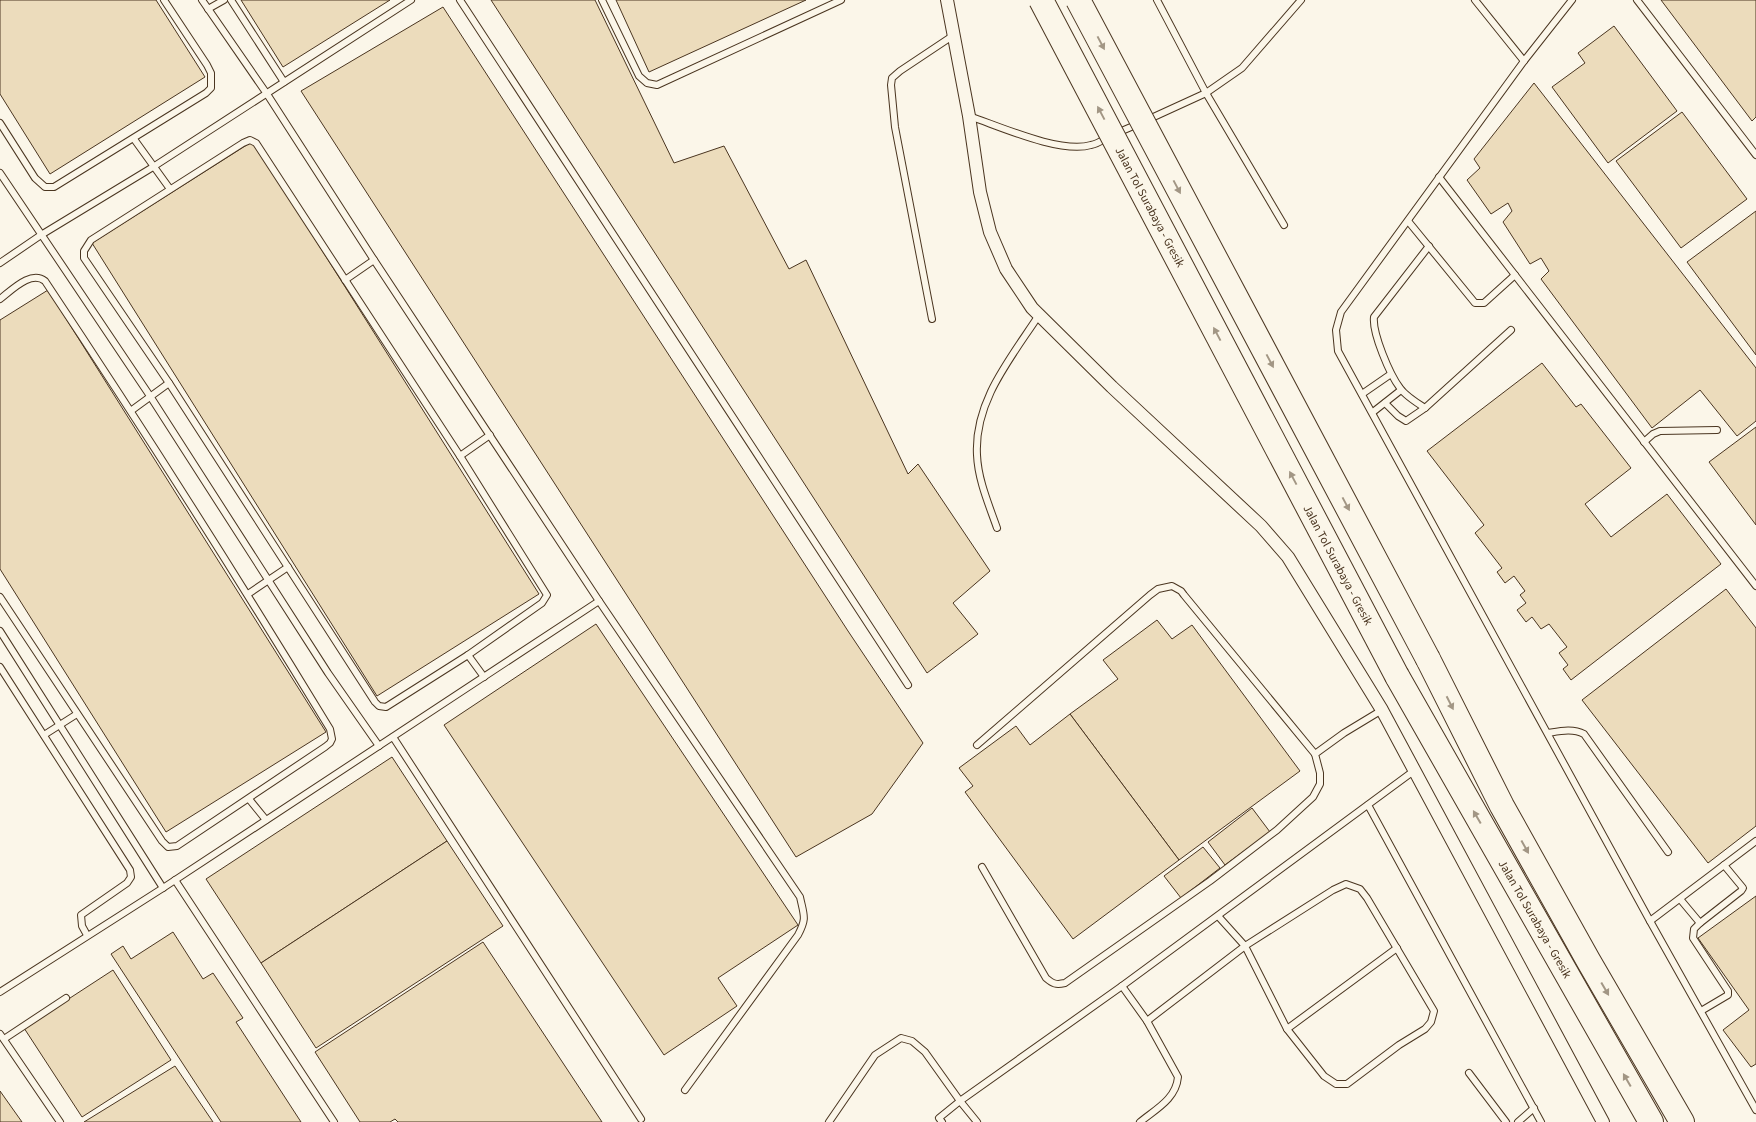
<svg xmlns="http://www.w3.org/2000/svg" width="1756" height="1122" viewBox="0 0 1756 1122" font-family="'Source Sans 3',sans-serif">
	<style>
		.building { fill: #ecdcbc; stroke: #4a3520 }
		.lines { fill: none; stroke-linecap: round; stroke-linejoin: round }
		.lane-casing { stroke: #4a3520; stroke-width: 8 }
		.street-casing { stroke: #4a3520; stroke-width: 14 }
		.highway-casing { stroke: #4a3520; stroke-width: 26 }
		.lane { stroke: #fbf6e9; stroke-width: 6 }
		.street { stroke: #fbf6e9; stroke-width: 12 }
		.highway { stroke: #fbf6e9; stroke-width: 24 }
		.highway-bridge-casing { stroke: #4a3520; stroke-width: 26; stroke-linecap: butt }
		.highway-bridge { stroke: #fbf6e9; stroke-width: 24 }
		.oneway { fill: #a29684 }
		.labels { text-anchor: middle; stroke-width: 4; stroke-linejoin: round; paint-order: stroke }
		.street-label { font-size: 12px; fill: #4a3520; stroke: #fbf6e9 }
	</style>
	<rect width="100%" height="100%" fill="#fbf6e9"/>
	<g class="building">
		<path d="M0,0H156L205,77L50,174L0,94Z"/>
		<path d="M241,0H390L283,67Z"/>
		<path d="M491,0H595L674,163L724,146L789,269L806,260L908,474L918,464L990,571L953,603L978,634L927,673Z"/>
		<path d="M616,0H806L649,72Z"/>
		<path d="M1661,0H1756V117L1752,121Z"/>
		<path d="M443,7L848,631L923,743L872,814L796,857L301,91Z"/>
		<path d="M1614,26L1677,111L1608,163L1552,87L1585,63L1578,53Z"/>
		<path d="M1534,83L1756,368V421L1737,436L1700,390L1652,428L1541,279L1549,271L1541,258L1530,264L1503,222L1512,211L1508,203L1491,214L1467,180L1480,168L1474,159Z"/>
		<path d="M1682,112L1747,199L1681,248L1616,161Z"/>
		<path d="M253,141L539,594L377,696L92,243Z"/>
		<path d="M1756,211V355L1687,262Z"/>
		<path d="M48,290L326,732L166,832L0,569V320Z"/>
		<path d="M1542,363L1576,407L1581,404L1631,468L1585,504L1611,537L1667,494L1721,564L1571,680L1563,669L1568,665L1559,653L1567,647L1549,624L1541,629L1532,617L1526,622L1517,610L1526,603L1520,595L1525,591L1514,576L1505,583L1497,572L1502,568L1475,533L1484,525L1427,451Z"/>
		<path d="M1756,427V525L1709,462Z"/>
		<path d="M1726,589L1756,628V826L1708,863L1582,700Z"/>
		<path d="M1157,620L1172,639L1192,625L1300,771L1179,860L1070,714L1118,679L1103,660Z"/>
		<path d="M596,624L798,925L718,978L737,1006L664,1055L444,725Z"/>
		<path d="M1070,714L1179,860L1073,939L965,792L973,786L959,768L1016,726L1030,745Z"/>
		<path d="M392,757L447,841L261,963L206,879Z"/>
		<path d="M1252,808L1270,832L1225,865L1208,842Z"/>
		<path d="M447,841L503,926L316,1048L261,963Z"/>
		<path d="M1203,847L1220,868L1181,898L1164,876Z"/>
		<path d="M1756,896V1064L1751,1067L1723,1030L1749,1010L1698,938Z"/>
		<path d="M173,932L203,979L213,973L243,1018L236,1022L301,1122H221L111,954L123,946L131,959Z"/>
		<path d="M483,942L602,1122H398L395,1119L390,1122H360L315,1052Z"/>
		<path d="M113,970L171,1060L82,1117L24,1028Z"/>
		<path d="M175,1066L213,1122H84Z"/>
		<path d="M0,1091L22,1122H0Z"/>
	</g>
	<g class="lines">
		<defs>
			<g id="lane">
				<path d="M202,0L267,94L374,260L599,601L800,897C804,916 807,918 798,935L685,1090"/>
				<path d="M231,0L284,82"/>
				<path d="M460,0L908,685"/>
				<path d="M602,0L639,76L647,83L657,85L841,0"/>
				<path d="M1157,0L1206,93L1284,225"/>
				<path d="M1475,0L1524,61"/>
				<path d="M1572,0L1524,61L1341,312L1336,330L1338,351L1650,921L1756,1110"/>
				<path d="M1637,0L1756,155"/>
				<path d="M208,9L224,0"/>
				<path d="M969,116C999,126 1060,154 1091,145C1097,144 1103,140 1108,137"/>
				<path d="M1147,120L1206,93L1242,68L1301,0"/>
				<path d="M0,123L35,178L45,187H54L206,93L211,88V73L207,65L164,0"/>
				<path d="M1117,133L1138,124"/>
				<path d="M134,139L170,189"/>
				<path d="M250,140L256,143L460,456L547,595L542,603L468,655L386,707L379,706L375,702L169,383L84,258V251L91,240L243,143Z"/>
				<path d="M0,173L150,396L328,673L379,746"/>
				<path d="M1439,177L1756,586"/>
				<path d="M1408,221L1475,303H1484L1515,275"/>
				<path d="M1429,246L1374,317C1372,333 1390,375 1400,388C1405,395 1417,403 1425,408L1511,330"/>
				<path d="M0,263L41,235L153,167L411,0"/>
				<path d="M345,280L374,260"/>
				<path d="M0,299C12,290 31,270 45,281C143,428 238,578 330,729L332,739L330,743L325,747L177,846L168,847L162,841L0,597"/>
				<path d="M932,319L895,127L891,85L892,78L900,71L954,35"/>
				<path d="M1362,394L1391,374"/>
				<path d="M1385,403L1398,416L1406,421L1425,408"/>
				<path d="M132,410L169,383"/>
				<path d="M1373,412L1401,390"/>
				<path d="M1644,442L1653,434L1660,431L1717,430"/>
				<path d="M460,456L490,435"/>
				<path d="M997,528C989,505 978,480 977,455C974,401 1011,358 1039,315"/>
				<path d="M248,594L288,567"/>
				<path d="M0,631L163,888"/>
				<path d="M468,655L484,677"/>
				<path d="M0,667L130,870L131,877L127,883L81,915L82,926L87,935"/>
				<path d="M1548,733C1560,731 1573,728 1584,734L1668,852"/>
				<path d="M44,735L77,714"/>
				<path d="M393,737L641,1119"/>
				<path d="M977,745L1150,595L1158,589L1172,586L1181,591L1184,595L1315,754"/>
				<path d="M249,799L266,820"/>
				<path d="M1368,805L1541,1122"/>
				<path d="M982,867L1046,978C1053,984 1056,985 1065,983L1210,881L1277,830L1313,797L1320,784V773L1315,754L1344,733L1382,710"/>
				<path d="M175,880L334,1122"/>
				<path d="M1680,899L1700,923L1741,891L1743,888L1724,865"/>
				<path d="M1650,921L1756,841"/>
				<path d="M1700,923L1694,929L1693,938L1728,991V995L1701,1011"/>
				<path d="M1122,986L1147,1021L1178,1077C1176,1099 1156,1109 1140,1122"/>
				<path d="M0,992L163,888L599,601"/>
				<path d="M1147,1021L1245,946L1287,1029L1324,1076L1336,1084H1347L1399,1045L1425,1029L1431,1022L1434,1011L1367,898L1360,889L1346,884L1333,890L1245,946L1218,916"/>
				<path d="M1287,1029L1397,948"/>
				<path d="M0,1034L60,1122"/>
				<path d="M4,1039L66,998"/>
				<path d="M1469,1073L1506,1122"/>
				<path d="M829,1122L875,1055L901,1038L912,1041L925,1052L960,1101L1122,986L1415,770"/>
				<path d="M942,1122L939,1118L960,1101L977,1122"/>
				<path d="M1518,1122L1534,1108"/>
			</g>
			<path id="street" d="M947,0L969,116L980,192L990,232L1006,269L1032,308L1112,387L1261,526L1288,557L1382,710L1603,1122"/>
			<g id="highway">
				<path d="M1428,659L1502,806L1588,960L1682,1122"/>
				<path d="M1397,676L1651,1122"/>
			</g>
		</defs>
		<use href="#lane" class="lane-casing"/>
		<use href="#street" class="street-casing"/>
		<use href="#highway" class="highway-casing"/>
		<use href="#lane" class="lane"/>
		<use href="#street" class="street"/>
		<use href="#highway" class="highway"/>
		<defs>
			<g id="highway-bridge">
				<path d="M1041,0L1397,676"/>
				<path d="M1078,0L1428,659"/>
			</g>
		</defs>
		<use href="#highway-bridge" class="highway-bridge-casing"/>
		<use href="#highway-bridge" class="highway-bridge"/>
	</g>
	<defs><path id="oneway-solid" d="M-6-.8H1V-3.2L6.5 0L1 3.2V.8H-6Z" transform="scale(1.25)"/></defs>
	<g class="oneway">
		<use href="#oneway-solid" transform="translate(1101 43) rotate(62)"/>
		<use href="#oneway-solid" transform="translate(1101 113) rotate(-118)"/>
		<use href="#oneway-solid" transform="translate(1177 187) rotate(62)"/>
		<use href="#oneway-solid" transform="translate(1217 334) rotate(-118)"/>
		<use href="#oneway-solid" transform="translate(1270 361) rotate(62)"/>
		<use href="#oneway-solid" transform="translate(1293 478) rotate(-118)"/>
		<use href="#oneway-solid" transform="translate(1346 504) rotate(62)"/>
		<use href="#oneway-solid" transform="translate(1450 703) rotate(63)"/>
		<use href="#oneway-solid" transform="translate(1477 817) rotate(-120)"/>
		<use href="#oneway-solid" transform="translate(1525 847) rotate(61)"/>
		<use href="#oneway-solid" transform="translate(1605 989) rotate(60)"/>
		<use href="#oneway-solid" transform="translate(1627 1080) rotate(-120)"/>
	</g>
	<g class="labels">
		<g class="street-label">
			<text transform="translate(1150 207) rotate(62)" y="4">Jalan Tol Surabaya - Gresik</text>
			<text transform="translate(1338 565) rotate(62)" y="4">Jalan Tol Surabaya - Gresik</text>
			<text transform="translate(1535 919) rotate(60)" y="4">Jalan Tol Surabaya - Gresik</text>
		</g>
	</g>
</svg>
